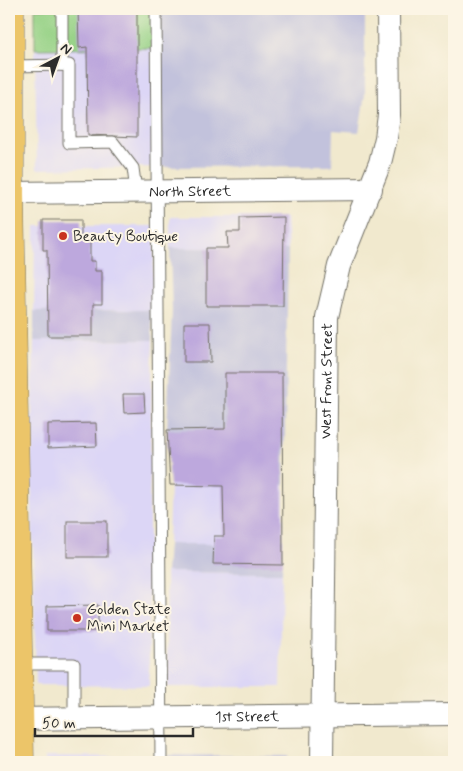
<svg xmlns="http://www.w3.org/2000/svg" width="463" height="771" viewBox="0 0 463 771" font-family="Mynerve,sans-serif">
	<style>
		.built { fill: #dcd6f6 }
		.industrial { fill: #c2c2dc }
		.green { fill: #96d286; stroke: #607e58 }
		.building { fill: #bda8dd }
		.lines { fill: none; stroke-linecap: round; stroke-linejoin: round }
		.service-casing { stroke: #706e64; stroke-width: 13 }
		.minor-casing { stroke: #706e64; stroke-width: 24 }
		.primary-casing { stroke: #706e64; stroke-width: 29 }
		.service { stroke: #fff; stroke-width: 11 }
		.minor { stroke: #fff; stroke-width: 22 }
		.primary { stroke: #ecc569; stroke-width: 28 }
		.poi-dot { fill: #c8321e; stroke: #fcf5e5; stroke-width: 2 }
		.labels { text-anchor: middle; stroke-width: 4; stroke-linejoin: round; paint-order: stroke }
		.street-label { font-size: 15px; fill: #2b2b2b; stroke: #fcf5e5 }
		.poi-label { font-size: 15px; fill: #2b2b2b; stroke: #fcf5e5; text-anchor: start }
	</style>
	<rect width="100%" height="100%" fill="#fcf5e5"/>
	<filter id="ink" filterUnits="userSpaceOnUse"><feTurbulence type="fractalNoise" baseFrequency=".02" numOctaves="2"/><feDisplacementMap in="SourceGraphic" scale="10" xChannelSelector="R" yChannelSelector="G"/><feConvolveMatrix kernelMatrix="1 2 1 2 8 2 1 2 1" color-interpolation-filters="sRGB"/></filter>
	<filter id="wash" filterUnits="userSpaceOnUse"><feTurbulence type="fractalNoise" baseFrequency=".0096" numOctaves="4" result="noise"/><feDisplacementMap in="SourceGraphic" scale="20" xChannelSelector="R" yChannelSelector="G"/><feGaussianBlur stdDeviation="1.12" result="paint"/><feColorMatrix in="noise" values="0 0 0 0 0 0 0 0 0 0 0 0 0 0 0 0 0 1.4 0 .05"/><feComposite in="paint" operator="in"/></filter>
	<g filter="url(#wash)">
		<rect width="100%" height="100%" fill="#f1e9ce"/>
		<g class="built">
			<path d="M157,48L158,167L37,169L35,49Z"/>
			<path d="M170,217H286L288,249L170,248Z"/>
			<path d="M35,226H156L151,310L34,311Z"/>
			<path d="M153,340L149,514V686L36,685L31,458L34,341Z"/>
			<path d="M170,485H284L283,544H168Z"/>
			<path d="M166,572L282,573L280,687H168Z"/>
			<path d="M45,756L151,757V762H45Z"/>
		</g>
		<g class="industrial">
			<path d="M156,9H365V94L359,132L333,130L332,166L158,167Z"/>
			<path d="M170,248L288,249L284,485H170L167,430L172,311Z"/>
			<path d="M151,310L153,340L34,341V311Z"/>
			<path d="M168,544H283L282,573L166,572Z"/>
			<path d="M168,755L287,756L288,762H168Z"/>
		</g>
		<path class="green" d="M35,9H156L157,48L35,49Z"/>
		<g id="blocks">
			<g class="building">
				<path d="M78,9H137V137L88,135L87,47L79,48Z"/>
				<path d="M284,217L283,306H206V248H228L227,232H240V218Z"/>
				<path d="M43,220H81V240H90V261H95V271H102V304H93V336H48L47,250H43Z"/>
				<path d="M184,323H210L211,362H184Z"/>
				<path d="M225,373H282L283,565L213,564L214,536H224L223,486L170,485L167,430L225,429Z"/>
				<path d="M123,394H144L145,412L124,413Z"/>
				<path d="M96,423L97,446L48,448V424Z"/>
				<rect x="67" y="521" width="40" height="36"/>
				<path d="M98,605V631H47V606Z"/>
			</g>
		</g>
	</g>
	<g filter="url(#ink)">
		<use href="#blocks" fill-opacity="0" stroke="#706e64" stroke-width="1"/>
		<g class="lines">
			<defs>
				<g id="service">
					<path d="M62,9V65"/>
					<path d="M156,9L161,762"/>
					<path d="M11,66L69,65V143L113,142L133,168L136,191"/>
					<path d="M18,664H74V719"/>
				</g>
				<g id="minor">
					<path id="s1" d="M9,193L371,189"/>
					<path id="s2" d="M9,719L454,714"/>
					<path id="s3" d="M322,762L327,317L339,266L380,163L386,138L389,115L388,9"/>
				</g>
				<path id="primary" d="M10,9V193L20,762"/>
			</defs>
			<use href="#service" class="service-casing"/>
			<use href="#minor" class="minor-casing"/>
			<use href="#primary" class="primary-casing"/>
			<use href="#service" class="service"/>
			<use href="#minor" class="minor"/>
			<use href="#primary" class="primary"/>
		</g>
	</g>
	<g class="poi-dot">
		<circle cx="63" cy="236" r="5"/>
		<circle cx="77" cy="618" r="5"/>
	</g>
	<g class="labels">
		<g class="street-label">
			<text dy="5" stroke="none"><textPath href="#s1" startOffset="181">North Street</textPath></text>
			<text dy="5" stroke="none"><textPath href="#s3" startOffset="381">West Front Street</textPath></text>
			<text dy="5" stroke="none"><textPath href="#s2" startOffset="238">1st Street</textPath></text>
		</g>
		<g class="poi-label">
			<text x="73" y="241">Beauty Boutique</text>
			<text x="87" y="614">Golden State<tspan x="87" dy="17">Mini Market</tspan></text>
		</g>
	</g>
	<rect width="463" height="771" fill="none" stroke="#fcf5e5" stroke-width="30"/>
	<g transform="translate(58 58) rotate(41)" stroke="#fcf5e5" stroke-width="4" paint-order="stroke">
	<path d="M0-4L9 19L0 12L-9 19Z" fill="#2b2b2b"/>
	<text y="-8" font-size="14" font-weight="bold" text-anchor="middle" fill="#2b2b2b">N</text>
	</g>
	<path d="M35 728v8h158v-8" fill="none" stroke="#2b2b2b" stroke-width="2.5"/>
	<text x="42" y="728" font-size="15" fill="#2b2b2b" stroke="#fcf5e5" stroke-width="4" paint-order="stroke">50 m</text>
</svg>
